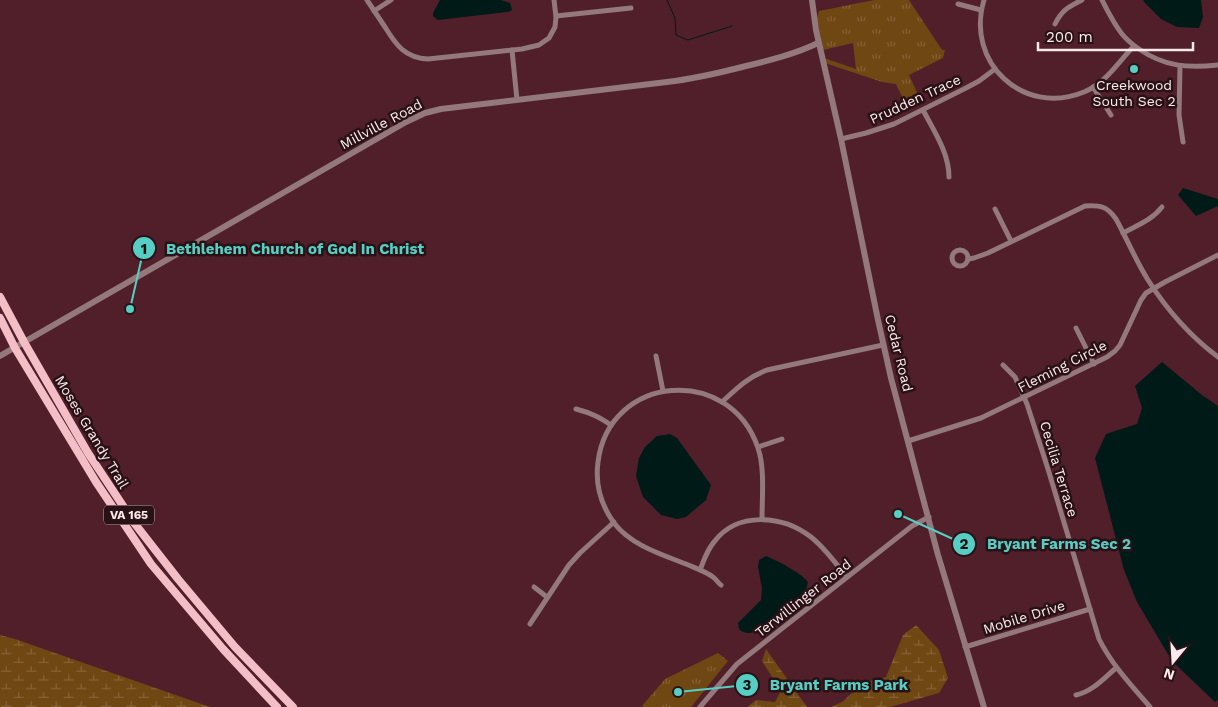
<svg xmlns="http://www.w3.org/2000/svg" width="1218" height="707" viewBox="0 0 1218 707" font-family="'Work Sans',sans-serif">
	<style>
		.grass { fill: url(#grass-tufts) }
		.wetland { fill: url(#wetland-marsh) }
		.water { fill: #001a18 }
		.lines { fill: none; stroke-linecap: round; stroke-linejoin: round }
		.stream { stroke: #001a18; stroke-width: 1 }
		.minor { stroke: #93787c; stroke-width: 5 }
		.tertiary { stroke: #93787c; stroke-width: 6 }
		.primary { stroke: #f4bec7; stroke-width: 8 }
		.poi-dot { fill: #56cec4; stroke: #281216; stroke-width: 2 }
		.labels { text-anchor: middle; stroke-width: 5; stroke-linejoin: round; paint-order: stroke }
		.shield { fill: #281216; stroke: #bea9ac; stroke-width: 1 }
		.shield-label { font-size: 12px; font-weight: bold; fill: #feeaed }
		.poi-label { font-size: 14px; fill: #feeaed; stroke: #281216 }
		.street-label { font-size: 14px; fill: #feeaed; stroke: #281216 }
		.leader { fill: none; stroke: #56cec4; stroke-width: 2 }
		.callout-dot { fill: #56cec4; stroke: #281216; stroke-width: 2 }
		.mark-label { font-size: 15px; text-anchor: middle; font-weight: bold; fill: #111 }
		.callout-label { font-size: 15px; text-anchor: middle; font-weight: bold; fill: #56cec4; stroke: #281216; stroke-width: 5; stroke-linejoin: round; paint-order: stroke }
	</style>
	<defs>
		<pattern id="grass-tufts" width="24" height="20" patternUnits="userSpaceOnUse" patternTransform="scale(1.25)"><rect width="24" height="20" fill="#6f4713"/><path d="M3 7l-1-3M5 7V3M7 7l1-3M15 17l-1-3M17 17v-4M19 17l1-3" fill="none" stroke="#856236"/></pattern>
		<pattern id="wetland-marsh" width="20" height="14" patternUnits="userSpaceOnUse" patternTransform="scale(1.25)"><rect width="20" height="14" fill="#6f4713"/><path d="M1 5h8M5 5V1M11 12h8M15 12V8" fill="none" stroke="#856236"/></pattern>
	</defs>
	<rect width="100%" height="100%" fill="#501f2a"/>
	<g class="grass">
		<path d="M874,0H909L942,50H945L943,58L909,75L921,101L908,109L896,84L882,82L825,63L824,58L856,69L853,43L823,50L817,18L819,11Z"/>
		<path d="M718,653L728,661L691,707H644L642,706L665,679Z"/>
	</g>
	<g class="wetland">
		<path d="M916,625L939,650L948,678L939,693L890,707H831L842,702L863,683L886,677L903,635Z"/>
		<path d="M0,635L15,639L210,707H0Z"/>
		<path d="M766,649L807,707H747L756,700L775,702L781,691L762,661Z"/>
	</g>
	<g class="water">
		<path d="M440,0H501L510,3L512,9L511,11L507,12L438,20L433,16V13Z"/>
		<path d="M1143,0H1201L1203,17L1199,28L1177,27L1161,19L1145,3Z"/>
		<path d="M1183,188L1218,199V206L1196,216L1178,195Z"/>
		<path d="M1162,362L1202,395L1218,406V700L1215,702L1172,661L1137,602L1124,570L1095,458L1106,434L1137,424L1142,408L1135,386Z"/>
		<path d="M670,434L677,438L711,485L706,500L686,517L677,519L661,515L643,497L636,476L639,458L645,447L657,436Z"/>
		<path d="M766,556C778,561 800,572 808,582C807,585 807,588 806,590C802,598 758,632 750,633C745,633 742,632 739,629L738,623L761,600L762,588L758,567L759,560Z"/>
	</g>
	<g class="lines">
		<path class="stream" d="M667,0L675,18L676,35L688,40L732,26"/>
		<g class="minor">
			<path d="M367,0C373,9 379,18 385,27C396,45 405,58 428,59L522,49L539,45L549,38L555,27L556,17L554,0"/>
			<path d="M984,0C965,62 1023,117 1084,92C1106,83 1118,62 1134,46"/>
			<path d="M1102,0C1108,12 1114,24 1122,34C1127,40 1133,45 1139,49C1165,67 1188,68 1218,65"/>
			<path d="M958,4L981,10"/>
			<path d="M374,11L391,0"/>
			<path d="M556,16L631,8"/>
			<path d="M1055,24C1062,10 1068,7 1082,0"/>
			<path d="M512,50L517,100"/>
			<path d="M1180,66L1179,115L1183,142"/>
			<path d="M1093,87L1111,115"/>
			<path d="M923,110C934,131 949,153 949,177"/>
			<path d="M841,139L866,133L894,124L966,88L979,81L995,69"/>
			<path d="M995,209L1011,241"/>
			<path d="M1123,233C1138,225 1152,220 1162,207"/>
			<circle cx="960" cy="258" r="8"/>
			<path d="M968,259L974,258L988,253L1085,206C1100,205 1107,206 1116,219C1127,239 1136,261 1148,280C1167,310 1190,336 1218,357"/>
			<path d="M1076,328L1094,364"/>
			<path d="M656,356L663,391"/>
			<path d="M1003,365L1015,377L1027,404L1048,469L1099,639C1112,665 1131,685 1150,707"/>
			<path d="M722,402C737,388 748,377 767,370L883,345"/>
			<path d="M576,409C591,413 599,417 611,425"/>
			<path d="M908,441L981,418L1107,357L1115,351L1120,345L1141,300L1146,293L1165,282L1218,255"/>
			<path d="M758,447L782,439"/>
			<path d="M700,570C704,560 707,550 714,542C737,511 783,515 811,537C825,548 836,564 847,577"/>
			<path d="M721,585C718,583 716,579 713,577C705,571 695,568 686,564C660,554 631,545 614,523C601,505 595,484 598,462C609,374 730,364 758,448C765,468 762,498 762,519"/>
			<path d="M534,587L547,597"/>
			<path d="M530,624L569,565L580,553L614,522"/>
			<path d="M965,647L1090,609"/>
			<path d="M1076,695C1093,691 1103,679 1116,668"/>
			<path d="M700,707L737,664L912,526L929,517"/>
		</g>
		<g class="tertiary">
			<path d="M812,0L816,30L841,139L878,320L891,378L938,555L984,707"/>
			<path d="M0,356L406,122L425,113L441,109L667,82C693,79 719,73 746,66C771,60 795,54 818,43"/>
		</g>
		<g class="primary">
			<path d="M0,297L24,342L88,453L135,524L178,579L235,647L293,707"/>
			<path d="M0,318L15,348L96,482L151,564L223,649L277,707"/>
		</g>
	</g>
	<circle class="poi-dot" cx="1134" cy="69" r="5"/>
	<g class="labels">
		<rect class="shield" x="104" y="505.5" width="50" height="19" rx="4"/>
		<g class="shield-label">
			<text x="129" y="519">VA 165</text>
		</g>
		<g class="poi-label">
			<text x="1134" y="90">Creekwood<tspan x="1134" dy="16">South Sec 2</tspan></text>
		</g>
		<g class="street-label">
			<text transform="translate(915 99) rotate(-25)" y="5">Prudden Trace</text>
			<text transform="translate(381 124) rotate(-28)" y="5">Millville Road</text>
			<text transform="translate(899 353) rotate(76)" y="5">Cedar Road</text>
			<text transform="translate(1062 366) rotate(-27)" y="5">Fleming Circle</text>
			<text transform="translate(92 432) rotate(59)" y="5">Moses Grandy Trail</text>
			<text transform="translate(1059 469) rotate(73)" y="5">Cecilia Terrace</text>
			<text transform="translate(803 598) rotate(-38)" y="5">Terwillinger Road</text>
			<text transform="translate(1024 617) rotate(-17)" y="5">Mobile Drive</text>
		</g>
	</g>
	<path class="leader" d="M130 309L144 248M898 514L964 544M678 692L747 685"/>
	<g class="callout-dot">
		<circle cx="130" cy="309" r="5"/>
		<circle cx="898" cy="514" r="5"/>
		<circle cx="678" cy="692" r="5"/>
		<circle cx="144" cy="248" r="12"/>
		<circle cx="964" cy="544" r="12"/>
		<circle cx="747" cy="685" r="12"/>
	</g>
	<g class="mark-label">
		<text x="144" y="254">1</text>
		<text x="964" y="549">2</text>
		<text x="747" y="690">3</text>
	</g>
	<g class="callout-label">
		<text x="295" y="254">Bethlehem Church of God In Christ</text>
		<text x="1059" y="549">Bryant Farms Sec 2</text>
		<text x="839" y="690">Bryant Farms Park</text>
	</g>
	<g transform="translate(1173 662) rotate(198)" stroke="#281216" stroke-width="4" paint-order="stroke">
	<path d="M0-4L9 19L0 12L-9 19Z" fill="#feeaed"/>
	<text y="-8" font-size="14" font-weight="bold" text-anchor="middle" fill="#feeaed">N</text>
	</g>
	<path d="M1038 42v8h155v-8" fill="none" stroke="#feeaed" stroke-width="2.5"/>
	<text x="1046" y="42" font-size="15" fill="#feeaed" stroke="#281216" stroke-width="4" paint-order="stroke">200 m</text>
</svg>
